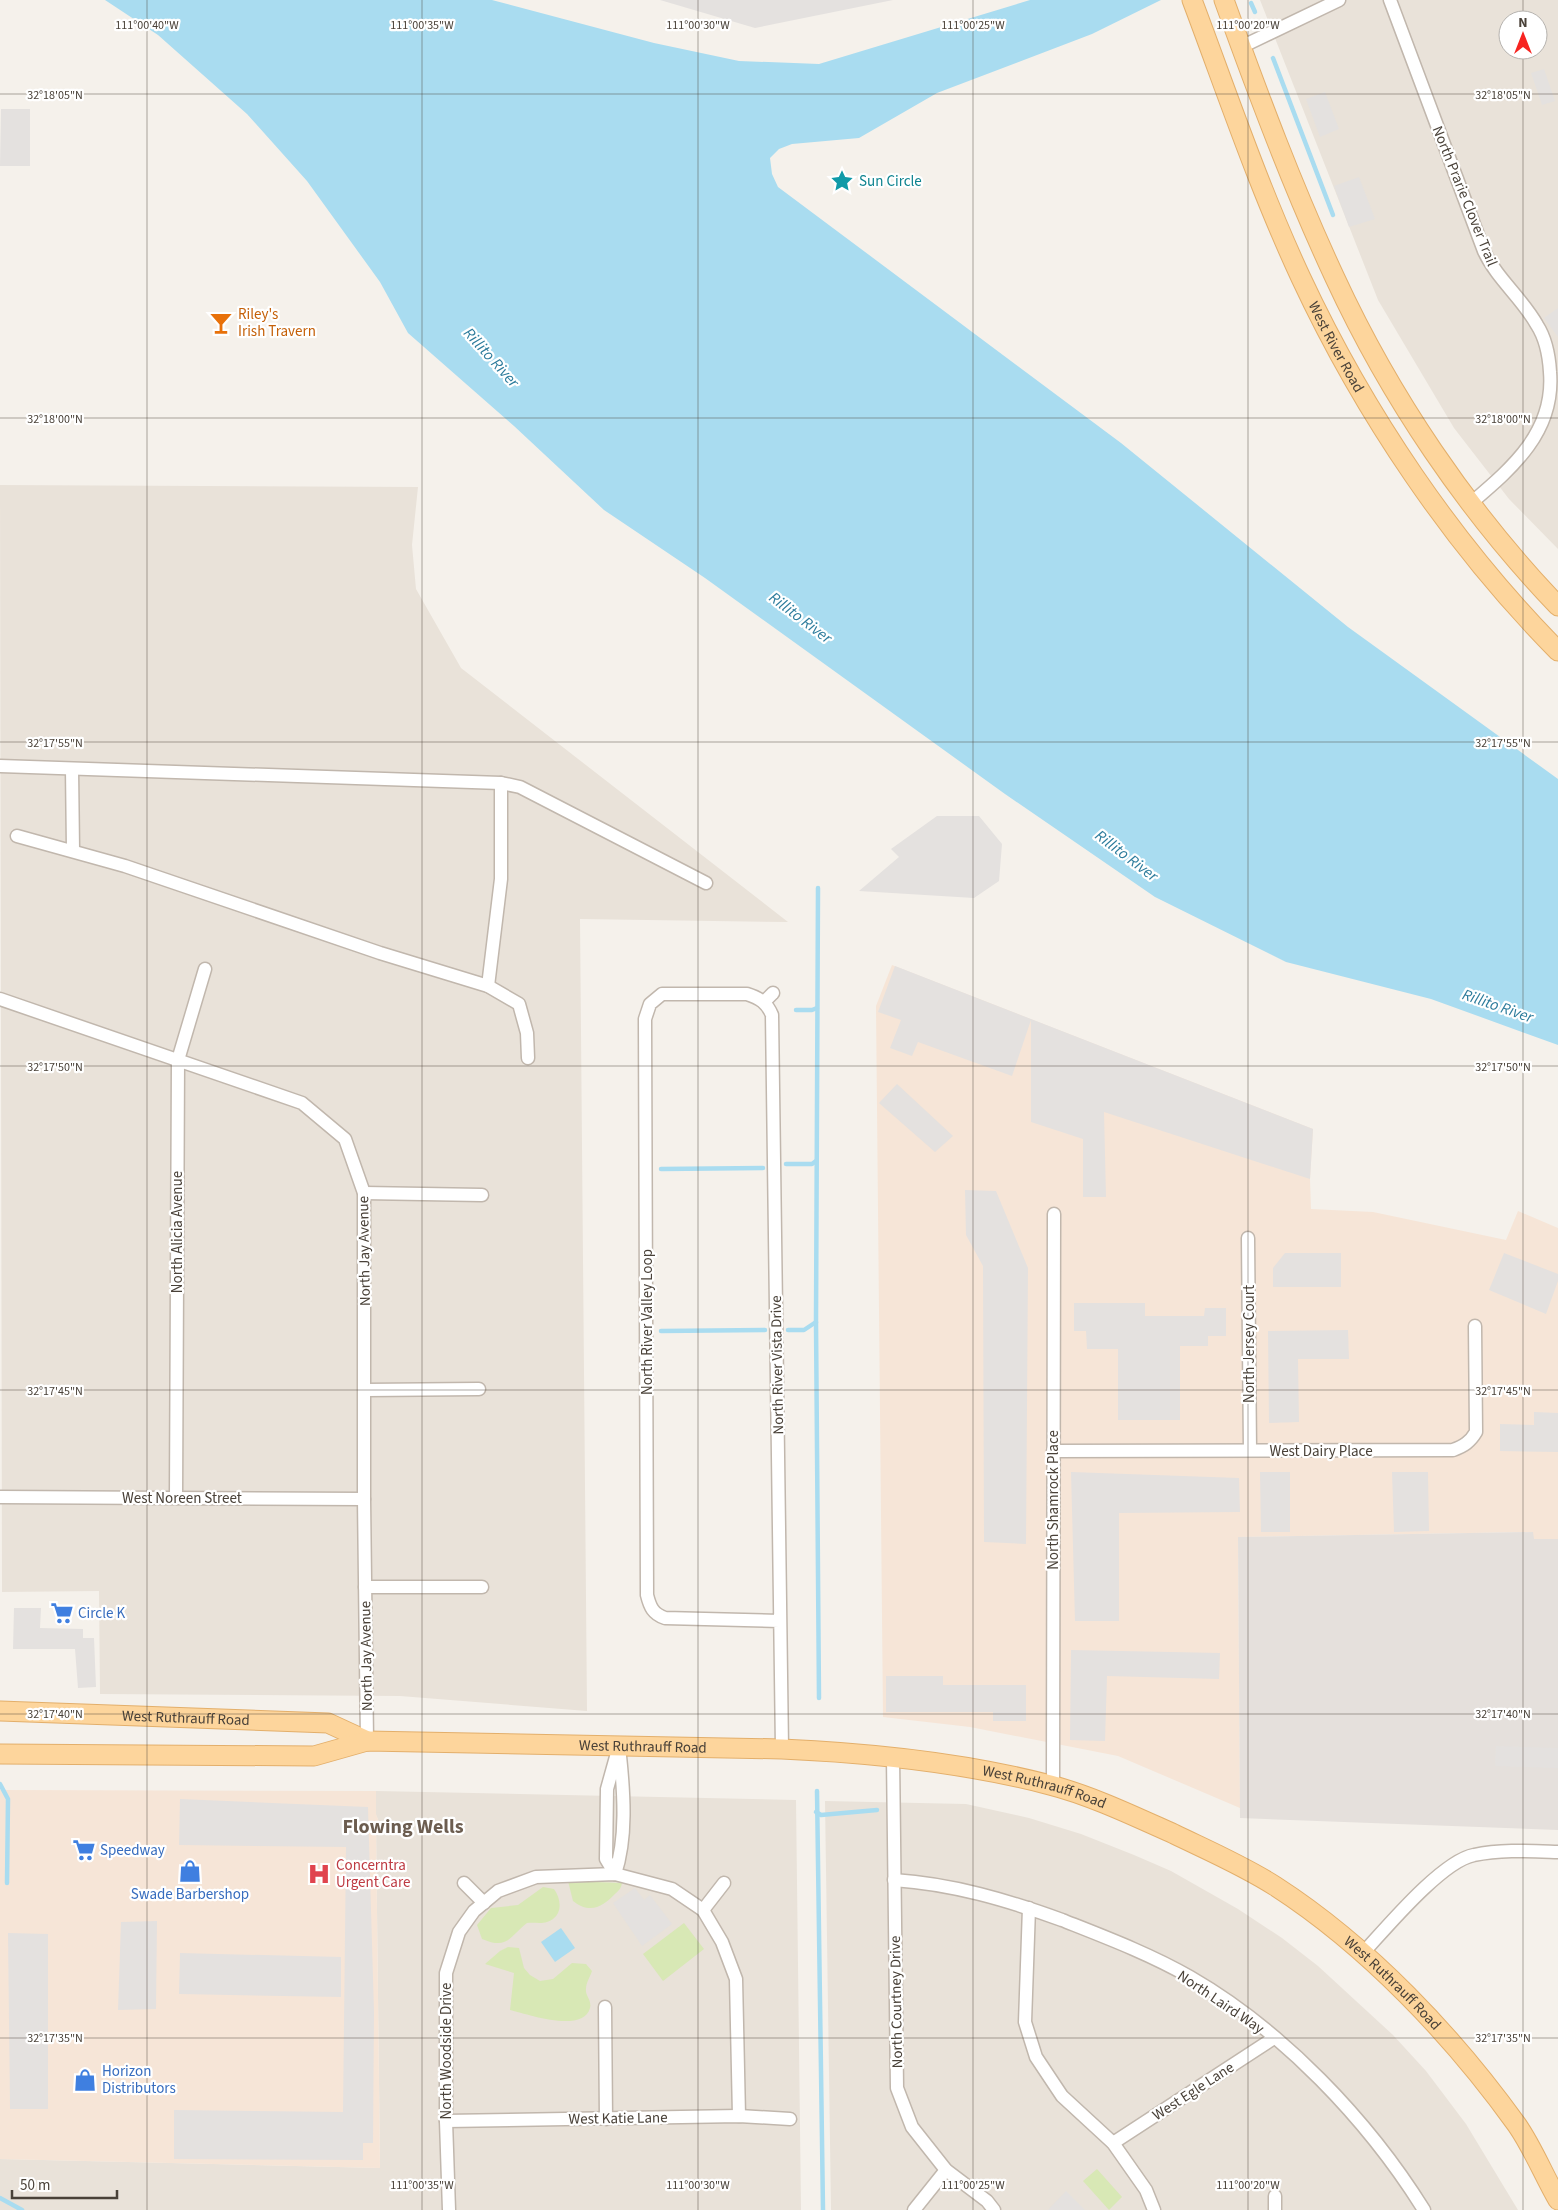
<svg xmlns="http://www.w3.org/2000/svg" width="1558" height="2210" viewBox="0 0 1558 2210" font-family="'Source Sans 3',sans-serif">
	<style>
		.residential { fill: #e9e2d9; fill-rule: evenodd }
		.commercial { fill: #f6e5d7 }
		.industrial { fill: #e5e0dc }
		.green { fill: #d8e8b5 }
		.parking { fill: #e4e1df }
		.water { fill: #a9dcf0 }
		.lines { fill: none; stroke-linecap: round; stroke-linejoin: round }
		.stream { stroke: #a9dcf0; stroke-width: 4.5 }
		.minor-casing { stroke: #c1b7ad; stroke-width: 15 }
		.primary-casing { stroke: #e3af6b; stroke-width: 21 }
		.minor { stroke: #fff; stroke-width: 12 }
		.primary { stroke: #fdd59c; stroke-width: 19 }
		.ticks { fill: none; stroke: #494138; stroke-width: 1; stroke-opacity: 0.45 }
		.labels { text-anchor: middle; stroke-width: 4.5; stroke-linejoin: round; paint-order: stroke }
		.culture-label { font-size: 15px; fill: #0d838f; stroke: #fff; text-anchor: start }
		.street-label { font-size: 15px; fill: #494138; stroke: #fff }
		.food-label { font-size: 15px; fill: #c56008; stroke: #fff; text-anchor: start }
		.shop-label { font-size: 15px; fill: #366cbe; stroke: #fff; text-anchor: start }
		.health-label { font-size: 15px; fill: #be3a42; stroke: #fff; text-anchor: start }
		.water-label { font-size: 16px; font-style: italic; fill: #2d7c9c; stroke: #fff }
		.district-label { font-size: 20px; font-weight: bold; fill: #6c5d50; stroke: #fff }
		.ticks-label { font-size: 12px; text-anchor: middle; fill: #494138; stroke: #fff; stroke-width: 4.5; stroke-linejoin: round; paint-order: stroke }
	</style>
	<rect width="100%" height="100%" fill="#f5f1eb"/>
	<g class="residential">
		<path d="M1260,0H1558V549L1509,499L1454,428L1378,300ZM1508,20H1538V50H1508Z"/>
		<path d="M0,485L418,487L412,545L416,589L461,668L788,922L580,919L587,1711L400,1696L100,1694L99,1591L2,1592Z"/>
		<path d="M376,1791L796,1800L801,2210H0V2159L380,2168L376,1824L379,1822L376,1815Z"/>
		<path d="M825,1801L966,1804L1029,1818L1081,1834L1134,1855L1171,1871L1238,1909L1282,1938L1318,1966L1393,2035L1426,2071L1466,2124L1518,2210H831Z"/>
	</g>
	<g class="commercial">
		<path d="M892,965L1313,1129L1310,1179L1311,1209L1373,1212L1506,1240L1518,1211L1558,1228V1539H1533V1532L1238,1537L1240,1808L1118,1756L970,1727L883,1717L876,1006Z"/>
		<path d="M0,1790L376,1791V1814L379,1822L376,1825L380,2168L0,2159Z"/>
	</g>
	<path class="industrial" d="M1533,1532L1534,1539H1558V1830L1240,1818L1238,1537Z"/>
	<g class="green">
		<path d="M568,1881L622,1883C621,1888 620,1889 616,1893C603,1906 591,1915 573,1901Z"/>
		<path d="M543,1887L554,1889C562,1900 563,1917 547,1922C541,1924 533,1922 527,1923C509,1937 508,1950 482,1939L477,1925L491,1908L518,1905Z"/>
		<path d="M684,1923L704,1949L663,1981L643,1954Z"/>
		<path d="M508,1947L519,1948L524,1968L530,1975L540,1981L553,1979L572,1963L586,1964L592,1971C590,1977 586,1983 586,1989C585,1996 592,2000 590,2008C583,2034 527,2014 510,2010L514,1973L485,1964L500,1951Z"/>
		<path d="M1097,2169L1122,2197L1109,2210L1083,2181Z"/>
	</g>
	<g class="parking">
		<path d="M660,0H893L755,28Z"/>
		<path d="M1544,69L1555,101L1542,105L1531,73Z"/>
		<path d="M1325,92L1339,129L1320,137L1306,99Z"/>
		<path d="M1,109H30V166H0Z"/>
		<path d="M1359,177L1375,219L1349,227L1334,186Z"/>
		<path d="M1558,308V337L1544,318Z"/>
		<path d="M937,816H979L1002,844L999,881L974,898L859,891L899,857L891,849Z"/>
		<path d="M895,966L1313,1129L1310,1179L1104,1112L1106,1197H1083V1139L1031,1122V1020L1012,1076L918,1042L912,1056L890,1048L901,1020L878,1012Z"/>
		<path d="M897,1084L953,1136L935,1152L879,1103Z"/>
		<path d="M965,1190L996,1191L1028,1268L1026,1544L984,1542L983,1266L966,1235Z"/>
		<path d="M1285,1253H1341V1287H1273V1268Z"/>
		<path d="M1504,1253L1558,1274V1281L1546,1314L1489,1290Z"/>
		<path d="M1074,1303H1145V1316H1204L1205,1308H1226V1336H1208V1346H1180V1420H1118V1349H1087L1086,1331H1074Z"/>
		<path d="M1348,1330L1349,1359H1298L1299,1422L1269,1423L1268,1331Z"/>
		<path d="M1534,1412L1558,1413V1452L1500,1451V1424L1534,1425Z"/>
		<path d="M1071,1472L1239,1478L1240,1512L1119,1513V1621H1075Z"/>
		<path d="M1260,1472H1290V1532H1261Z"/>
		<path d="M1392,1472H1428L1429,1531L1394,1532Z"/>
		<path d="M14,1608H41L40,1628L83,1629V1638H94L96,1687L78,1688L75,1649H13Z"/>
		<path d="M1071,1650L1220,1653L1219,1679L1107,1676L1105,1741L1070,1740Z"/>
		<path d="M886,1676H943V1685H1026V1721H993V1712H886Z"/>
		<path d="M1496,1746L1558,1748V1768L1495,1766Z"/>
		<path d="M180,1799L368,1807L374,2012L373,2143H363V2160L174,2159V2110L343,2112L346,1847L179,1845Z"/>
		<path d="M635,1888L644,1900L650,1895L672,1924L642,1946L613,1903Z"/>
		<path d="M157,1921L156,2009L118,2010L121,1922Z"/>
		<path d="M8,1933L48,1934V2109H10Z"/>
		<path d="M180,1953L341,1957V1997L179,1994Z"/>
		<path d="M1066,2191L1085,2210H1048Z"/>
	</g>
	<g class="water">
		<path d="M105,0H492L654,43L739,61L819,64L1030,0H1161L1092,34L937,93L859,138L792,144L779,149L770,158L772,174L778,187L1121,443L1348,627L1558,779V1045L1431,999L1286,962L1155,897L1005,794L705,578L604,510L514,426L408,333L380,282L307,181L247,114L158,35Z"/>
		<path d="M561,1928L575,1948L555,1962L541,1942Z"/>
	</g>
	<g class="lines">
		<g class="stream">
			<path d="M1251,3L1255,12"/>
			<path d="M1273,58L1333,215"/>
			<path d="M818,888L816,1322L819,1698"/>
			<path d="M796,1010H812L817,1008"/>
			<path d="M786,1164H812L816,1161"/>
			<path d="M661,1169L763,1168"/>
			<path d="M788,1330H804L816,1322"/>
			<path d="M661,1331L765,1330"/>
			<path d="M0,1784L8,1799L7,1883"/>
			<path d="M817,1791L823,2210"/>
			<path d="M816,1812L821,1815L877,1810"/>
			<path d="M0,2198L22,2210"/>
		</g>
		<defs>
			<g id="minor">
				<path d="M1390,0L1484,251C1497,279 1522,298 1537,325C1546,339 1549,355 1550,372C1555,432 1512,468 1471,503"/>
				<path d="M1241,47L1339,0"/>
				<path d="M0,766L501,783L520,787L706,883"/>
				<path d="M72,769L73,850"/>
				<path d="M17,836L125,866L380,953L488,986L519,1004L527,1033L528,1058"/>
				<path d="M488,986L501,879V783"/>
				<path d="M0,999L302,1103L345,1139L364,1193V1499L367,1741"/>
				<path d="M764,1002L773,993"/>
				<path d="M364,1193L482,1195"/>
				<path d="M1248,1238L1250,1450"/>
				<path d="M366,1390L479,1389"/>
				<path d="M1053,1451L1453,1450C1464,1446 1470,1442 1476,1432L1475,1326"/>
				<path d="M0,1497L364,1499"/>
				<path d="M176,1498L178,1060L205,969"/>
				<path d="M365,1587H482"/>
				<path d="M779,1621L665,1618C653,1614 650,1607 647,1595L645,1019L650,1004L662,994H747C760,998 767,1003 772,1015L782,1749"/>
				<path d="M893,1757L897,2088L912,2127L946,2170L987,2201L994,2210"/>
				<path d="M1053,1785L1054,1214"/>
				<path d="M615,1874L606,1859L607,1789L619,1746"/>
				<path d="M615,1874C627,1838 624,1794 620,1756"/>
				<path d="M894,1880C953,1884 1007,1900 1062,1920C1105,1937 1150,1954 1190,1977C1282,2030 1368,2120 1424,2210"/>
				<path d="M464,1883L484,1903"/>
				<path d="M1029,1908L1025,2022L1036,2057L1062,2096L1113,2143L1146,2190L1154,2210"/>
				<path d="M703,1910L724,1883"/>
				<path d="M1364,1952C1387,1927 1442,1861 1474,1855C1501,1849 1531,1851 1558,1852"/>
				<path d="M605,2007L606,2119"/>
				<path d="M446,2121L739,2116L790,2119"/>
				<path d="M1113,2143L1274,2038"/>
				<path d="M1275,2196V2210"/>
				<path d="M449,2210L446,2121V1973L459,1932L474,1911L498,1891L536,1877L615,1874L672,1889L703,1910L722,1942L736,1979L739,2116"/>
				<path d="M914,2210L946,2170"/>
			</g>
			<g id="primary">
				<path id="s1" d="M1192,0C1227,93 1259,188 1301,278C1364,413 1453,545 1558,651"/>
				<path d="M1224,0C1258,94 1293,188 1335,278C1390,397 1467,511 1558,606"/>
				<path id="s2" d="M0,1711L328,1723L367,1741"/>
				<path id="s3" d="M0,1754L314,1756L367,1741L782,1749C872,1753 962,1762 1050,1785C1090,1795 1136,1817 1174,1834C1207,1850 1244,1866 1275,1886C1368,1946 1453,2036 1517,2125C1533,2148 1544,2176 1558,2200"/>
			</g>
		</defs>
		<use href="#minor" class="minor-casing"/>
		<use href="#primary" class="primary-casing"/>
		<use href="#minor" class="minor"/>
		<use href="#primary" class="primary"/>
	</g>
	<path class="ticks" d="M147,0V2210M422,0V2210M698,0V2210M973,0V2210M1248,0V2210M1523,0V20M1523,50V2210M0,94H1558M0,418H1558M0,742H1558M0,1066H1558M0,1390H1558M0,1714H1558M0,2038H1558"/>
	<defs>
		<symbol id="sight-bare" viewBox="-9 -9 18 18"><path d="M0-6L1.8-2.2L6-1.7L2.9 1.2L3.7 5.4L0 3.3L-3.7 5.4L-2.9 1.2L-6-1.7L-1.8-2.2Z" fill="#0f9aa8" stroke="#fff" stroke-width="2.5" paint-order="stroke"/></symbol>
		<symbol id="bar-bare" viewBox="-9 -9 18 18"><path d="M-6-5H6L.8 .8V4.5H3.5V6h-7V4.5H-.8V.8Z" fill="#e8710a" stroke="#fff" stroke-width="2.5" paint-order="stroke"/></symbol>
		<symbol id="supermarket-bare" viewBox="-9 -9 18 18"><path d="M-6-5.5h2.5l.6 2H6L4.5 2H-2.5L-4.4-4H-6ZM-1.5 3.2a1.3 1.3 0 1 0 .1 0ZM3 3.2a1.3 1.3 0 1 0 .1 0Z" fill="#3f7fe0" stroke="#fff" stroke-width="2.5" paint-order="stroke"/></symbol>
		<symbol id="shop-bare" viewBox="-9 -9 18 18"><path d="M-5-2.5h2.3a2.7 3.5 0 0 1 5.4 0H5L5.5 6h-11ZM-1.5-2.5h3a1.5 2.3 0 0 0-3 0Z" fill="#3f7fe0" stroke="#fff" stroke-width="2.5" paint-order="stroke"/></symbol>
		<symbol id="hospital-bare" viewBox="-9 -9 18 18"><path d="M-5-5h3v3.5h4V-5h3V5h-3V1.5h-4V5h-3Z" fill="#e0444e" stroke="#fff" stroke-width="2.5" paint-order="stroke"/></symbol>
	</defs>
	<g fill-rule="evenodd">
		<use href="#sight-bare" x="826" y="165" width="32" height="32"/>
		<use href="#bar-bare" x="205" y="307" width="32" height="32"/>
		<use href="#supermarket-bare" x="46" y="1597" width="32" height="32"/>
		<use href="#supermarket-bare" x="68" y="1834" width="32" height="32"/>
		<use href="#shop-bare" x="174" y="1855" width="32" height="32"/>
		<use href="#hospital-bare" x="303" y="1858" width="32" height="32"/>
		<use href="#shop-bare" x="69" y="2064" width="32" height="32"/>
	</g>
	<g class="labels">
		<g class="culture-label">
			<text x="859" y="186">Sun Circle</text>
		</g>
		<g class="street-label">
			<text transform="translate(1465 196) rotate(68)" y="5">North Prarie Clover Trail</text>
			<text dy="5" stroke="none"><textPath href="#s1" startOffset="376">West River Road</textPath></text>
			<text transform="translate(177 1232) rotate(-90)" y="5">North Alicia Avenue</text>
			<text transform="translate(364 1251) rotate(-91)" y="5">North Jay Avenue</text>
			<text transform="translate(647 1322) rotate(-90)" y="5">North River Valley Loop</text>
			<text transform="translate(1249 1344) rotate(-90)" y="5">North Jersey Court</text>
			<text transform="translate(777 1365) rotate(-91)" y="5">North River Vista Drive</text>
			<text x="1321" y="1456">West Dairy Place</text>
			<text x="182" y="1503">West Noreen Street</text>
			<text transform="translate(1053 1500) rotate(-90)" y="5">North Shamrock Place</text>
			<text transform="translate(366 1656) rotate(-91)" y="5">North Jay Avenue</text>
			<text dy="5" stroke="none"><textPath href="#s2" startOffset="186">West Ruthrauff Road</textPath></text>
			<text dy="5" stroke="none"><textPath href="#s3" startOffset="645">West Ruthrauff Road</textPath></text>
			<text dy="5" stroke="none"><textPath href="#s3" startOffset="1050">West Ruthrauff Road</textPath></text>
			<text dy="5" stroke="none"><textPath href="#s3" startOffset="1455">West Ruthrauff Road</textPath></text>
			<text transform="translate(896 2002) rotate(-91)" y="5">North Courtney Drive</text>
			<text transform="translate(1221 2002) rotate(34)" y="5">North Laird Way</text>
			<text transform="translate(446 2051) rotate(-90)" y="5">North Woodside Drive</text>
			<text transform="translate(1193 2091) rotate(-33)" y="5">West Egle Lane</text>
			<text transform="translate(618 2118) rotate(-1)" y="5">West Katie Lane</text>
		</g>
		<g class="food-label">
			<text x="238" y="319">Riley's<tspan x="238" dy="17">Irish Travern</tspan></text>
		</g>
		<g class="shop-label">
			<text x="78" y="1618">Circle K</text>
			<text x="100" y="1855">Speedway</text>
			<text x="190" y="1899" text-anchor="middle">Swade Barbershop</text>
			<text x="102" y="2076">Horizon<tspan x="102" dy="17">Distributors</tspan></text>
		</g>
		<g class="health-label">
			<text x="336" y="1870">Concerntra<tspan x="336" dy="17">Urgent Care</tspan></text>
		</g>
		<g class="water-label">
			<text transform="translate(492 357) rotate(48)" y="6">Rillito River</text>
			<text transform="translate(801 617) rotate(37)" y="6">Rillito River</text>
			<text transform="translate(1127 855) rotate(37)" y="6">Rillito River</text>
			<text transform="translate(1498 1005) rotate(19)" y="6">Rillito River</text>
		</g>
		<g class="district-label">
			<text x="403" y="1833">Flowing Wells</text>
		</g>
	</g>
	<g class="ticks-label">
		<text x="147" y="29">111°00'40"W</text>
		<text x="422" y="29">111°00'35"W</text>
		<text x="698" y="29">111°00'30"W</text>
		<text x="973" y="29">111°00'25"W</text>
		<text x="1248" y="29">111°00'20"W</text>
		<text x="55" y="99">32°18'05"N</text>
		<text x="1503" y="99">32°18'05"N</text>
		<text x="55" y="423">32°18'00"N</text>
		<text x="1503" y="423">32°18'00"N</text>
		<text x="55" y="747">32°17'55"N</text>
		<text x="1503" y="747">32°17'55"N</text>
		<text x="55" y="1071">32°17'50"N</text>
		<text x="1503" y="1071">32°17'50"N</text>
		<text x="55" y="1395">32°17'45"N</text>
		<text x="1503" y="1395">32°17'45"N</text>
		<text x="55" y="1718">32°17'40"N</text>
		<text x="1503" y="1718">32°17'40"N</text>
		<text x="55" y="2042">32°17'35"N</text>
		<text x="1503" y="2042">32°17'35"N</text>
		<text x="422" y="2189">111°00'35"W</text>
		<text x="698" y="2189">111°00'30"W</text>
		<text x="973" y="2189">111°00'25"W</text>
		<text x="1248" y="2189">111°00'20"W</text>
	</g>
	<g transform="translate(1523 35)"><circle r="24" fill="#ffffff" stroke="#b6b3af"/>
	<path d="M0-4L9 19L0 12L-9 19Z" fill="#f72420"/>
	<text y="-8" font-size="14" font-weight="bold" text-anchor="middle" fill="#494138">N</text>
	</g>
	<path d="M12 2190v8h105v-8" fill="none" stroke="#494138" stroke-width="2.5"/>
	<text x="20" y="2190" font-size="15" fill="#494138" stroke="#ffffff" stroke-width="4" paint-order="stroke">50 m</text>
</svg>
